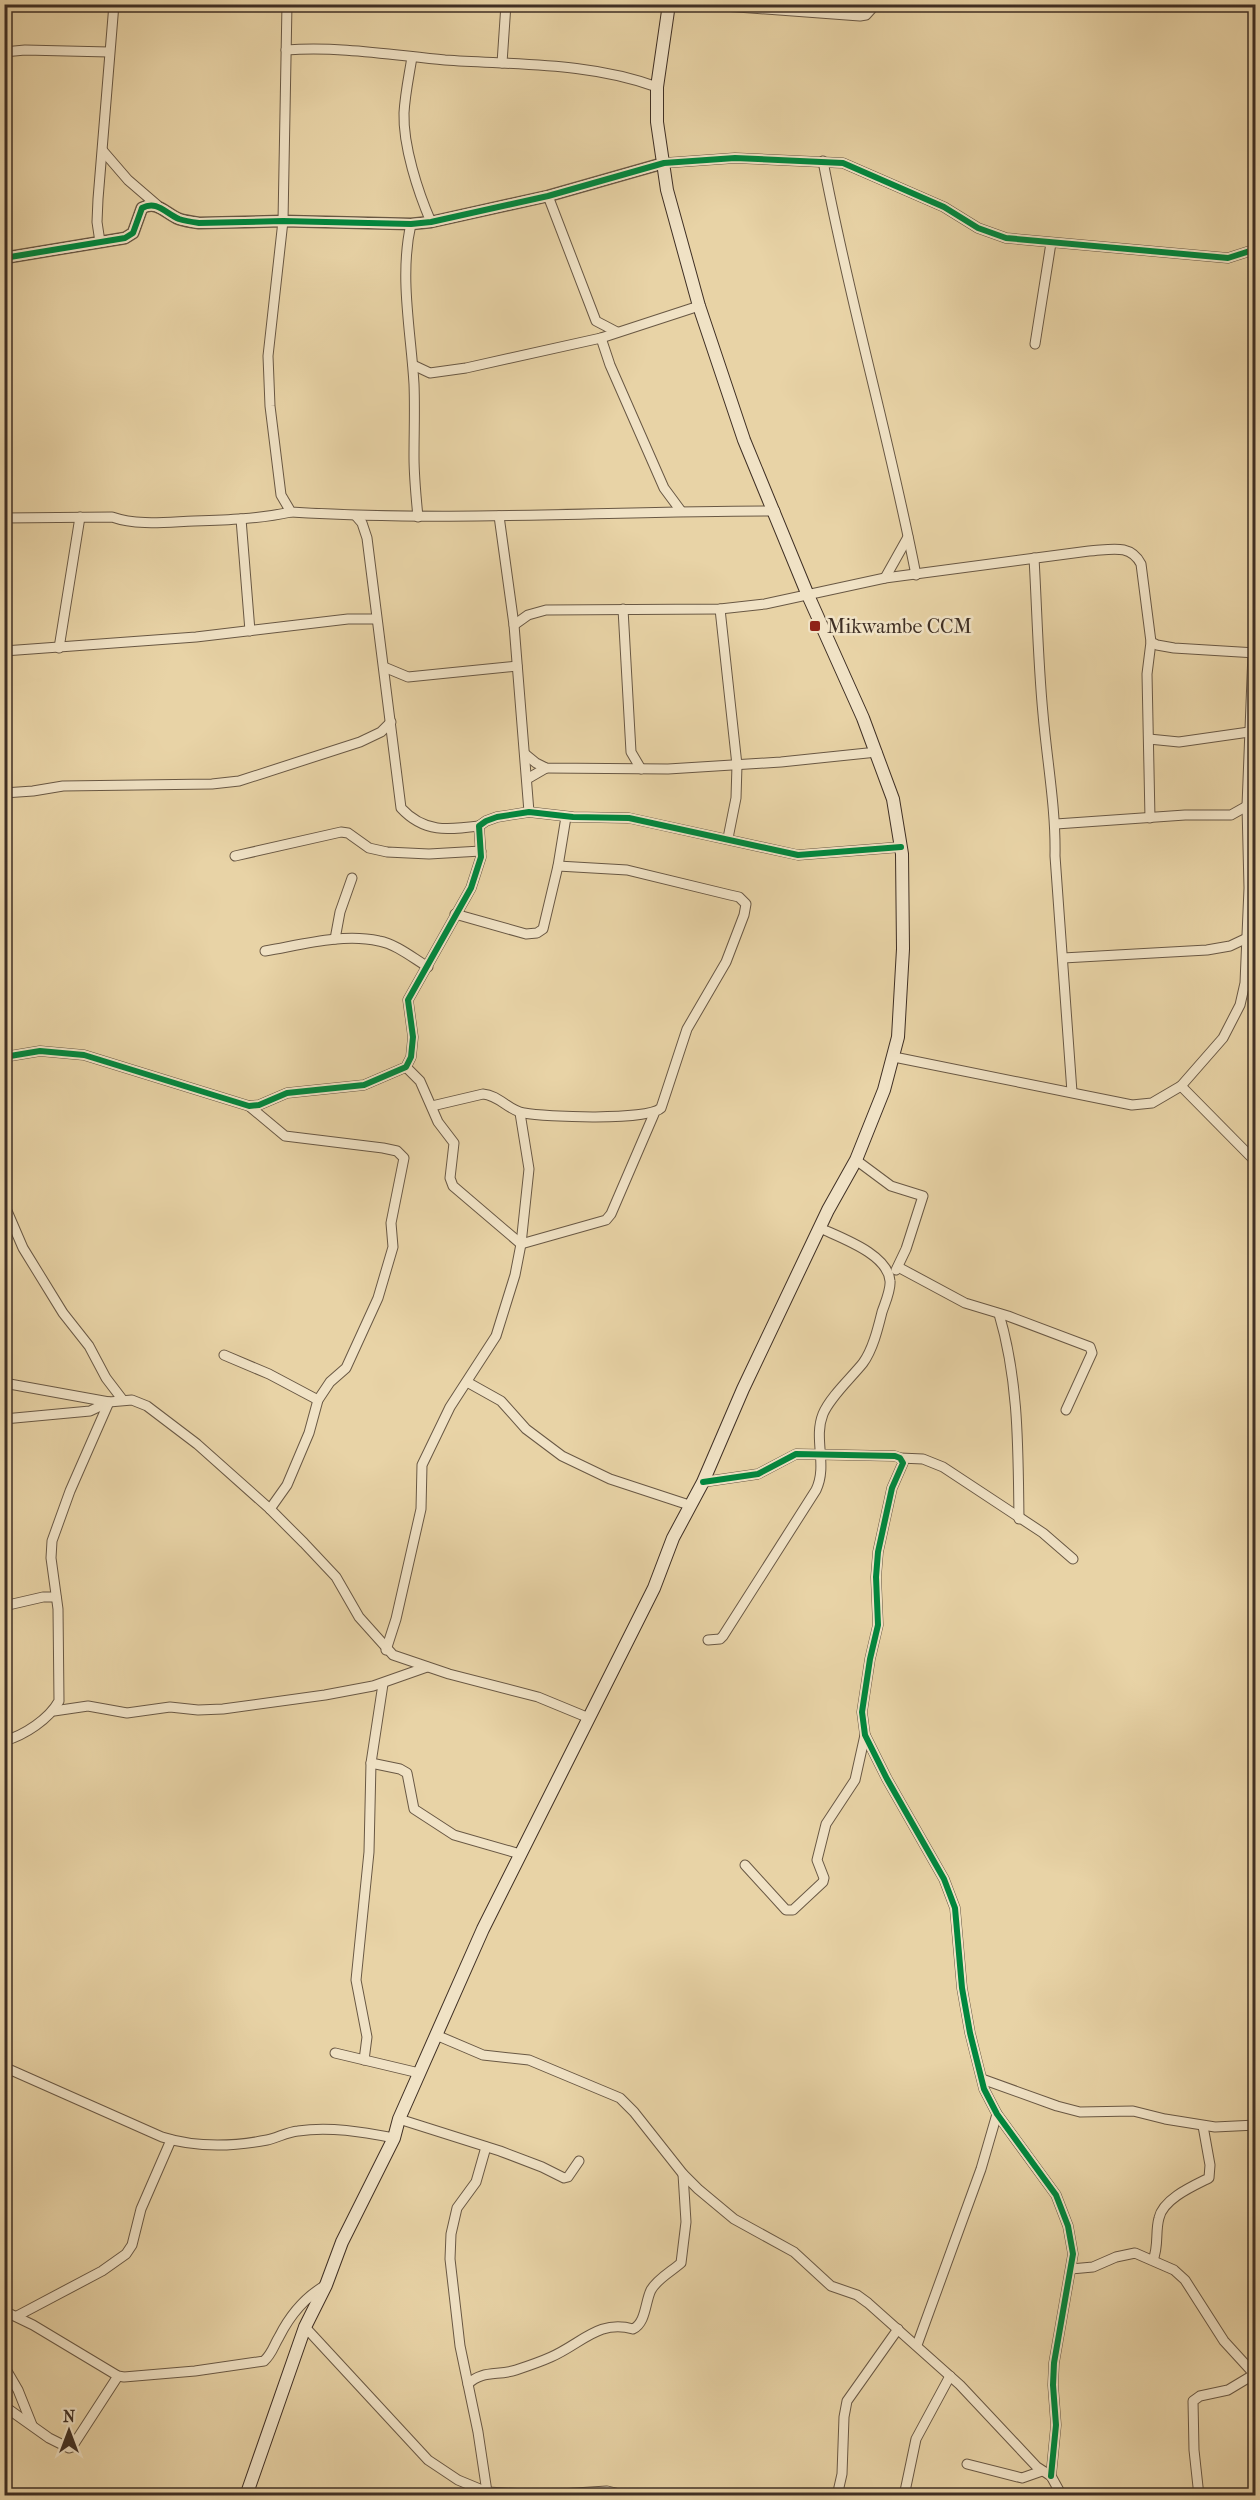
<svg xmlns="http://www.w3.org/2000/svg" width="1260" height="2500" viewBox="0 0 1260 2500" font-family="'IM FELL French Canon',serif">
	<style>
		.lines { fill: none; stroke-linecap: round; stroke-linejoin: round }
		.minor-casing { stroke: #695844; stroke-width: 11 }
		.tertiary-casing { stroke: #695844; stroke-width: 13 }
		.secondary-casing { stroke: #3f2f24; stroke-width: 14 }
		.minor { stroke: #f0e2c5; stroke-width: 9 }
		.tertiary { stroke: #f0e2c5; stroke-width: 10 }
		.secondary { stroke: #f0e2c5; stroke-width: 12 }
		.cycleway-casing { stroke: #f0e2c5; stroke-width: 10 }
		.cycleway { stroke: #00873e; stroke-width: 6 }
		.poi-dot { fill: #8f2418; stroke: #f0e2c5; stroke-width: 2 }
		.labels { text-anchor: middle; stroke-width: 5; stroke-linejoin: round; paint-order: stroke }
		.poi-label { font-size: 20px; fill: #3f2f24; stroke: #f0e2c5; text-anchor: start }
	</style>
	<rect width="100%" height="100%" fill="#e8d3a6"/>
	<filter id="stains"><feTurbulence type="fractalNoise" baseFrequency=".00333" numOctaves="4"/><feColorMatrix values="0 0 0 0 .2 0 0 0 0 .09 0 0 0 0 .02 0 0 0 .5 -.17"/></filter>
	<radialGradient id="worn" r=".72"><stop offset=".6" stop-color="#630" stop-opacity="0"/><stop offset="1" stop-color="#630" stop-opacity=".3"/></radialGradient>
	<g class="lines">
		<defs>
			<g id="minor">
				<path d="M287,4L283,221L268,356L270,406L281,495L291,512C452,522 613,511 775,511"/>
				<path d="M697,4L860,16L866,15L876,4"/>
				<path d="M286,50C339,46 392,55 445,60C516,65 590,62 657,87"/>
				<path d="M4,52L25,50L109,52"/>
				<path d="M412,57C409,76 405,94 404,113C403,146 418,192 431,222"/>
				<path d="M502,63L506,4"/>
				<path d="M103,151L128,180L157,205"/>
				<path d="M823,161C849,300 889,436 916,575"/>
				<path d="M664,163L735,158L843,163L944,207L978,228L1006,238L1228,258L1256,249"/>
				<path d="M548,196L596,321L617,332"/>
				<path d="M411,224C399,276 411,332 414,384C415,408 414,433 414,457C414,477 416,497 418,517"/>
				<path d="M4,242L6,258"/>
				<path d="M100,242L97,222L98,199L114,4"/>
				<path d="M601,338L610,365L664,488L681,511"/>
				<path d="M1035,344L1051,243"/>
				<path d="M413,365L430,373L466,368L601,338L699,306"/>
				<path d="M356,516L362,523L367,538L401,808C424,833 448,830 479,826"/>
				<path d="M499,516L514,625L529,812"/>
				<path d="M4,518L112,517C138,526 167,522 194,521C227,520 259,519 291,512"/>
				<path d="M241,519L250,631"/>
				<path d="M1034,558C1037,610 1038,662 1043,714C1047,761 1056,809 1055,856L1072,1092"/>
				<path d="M885,578L908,537"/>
				<path d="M623,609L631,752L641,769"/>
				<path d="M720,609L737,765L736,798L728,838"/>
				<path d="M514,625L528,615L546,610L720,609L765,604L885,578L1089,551C1110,550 1130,543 1141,564L1151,642L1157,645L1174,648L1256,653"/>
				<path d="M59,648L80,517"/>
				<path d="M4,651L196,637L348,619H376"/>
				<path d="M384,667L408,677L517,666"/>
				<path d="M1149,739L1179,742L1249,732"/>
				<path d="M525,754L536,763L546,768L668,769L781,762L877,752"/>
				<path d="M527,779L546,768"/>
				<path d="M4,793L33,791L63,786L212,784L239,781L360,742L381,732L391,722"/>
				<path d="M1150,818L1147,674L1151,642"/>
				<path d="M1056,824L1185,815H1231L1247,806"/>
				<path d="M235,856L341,832L348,833L369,848L387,852L429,854L481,851"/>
				<path d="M455,914L526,934L537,933L543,929L558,866L566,817"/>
				<path d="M335,939L340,912L352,878"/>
				<path d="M265,951C301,945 342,933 379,941C396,944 413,958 428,967"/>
				<path d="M1063,958L1207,950L1230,946L1247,938"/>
				<path d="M4,1057L40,1051L84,1055L249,1106L259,1105L287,1093L364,1085L406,1067L411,1057L413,1037L408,1000L471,888L481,857L479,826L486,821L497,817L529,812L573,817L629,818L798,855L901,847"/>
				<path d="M894,1057L1132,1105L1152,1103L1181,1086L1223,1038L1240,1005L1245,983L1249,888L1247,806L1253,653"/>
				<path d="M406,1067L420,1081L438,1122L454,1143L450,1178L453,1186L521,1244L606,1220L611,1214L654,1114"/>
				<path d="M1181,1086L1256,1162"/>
				<path d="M249,1106L285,1136L383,1148L397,1151L404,1158L391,1223L393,1247L378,1298L346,1368L330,1382L318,1400L309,1433L287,1485L270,1509"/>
				<path d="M432,1106L483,1094C499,1095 509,1111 524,1113C545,1117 648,1121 661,1108L687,1029L726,962L744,915L746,904L739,897L730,895L627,870L558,866"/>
				<path d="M856,1160L891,1186L923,1196L906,1249L896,1270"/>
				<path d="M4,1204L23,1248L63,1313L89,1346L106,1378L122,1399"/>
				<path d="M898,1267L965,1303L1008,1316L1090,1347L1092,1353L1066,1410"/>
				<path d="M999,1314C1019,1381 1018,1450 1019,1519"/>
				<path d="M224,1355L269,1374L318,1400"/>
				<path d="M467,1382L501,1401L526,1429L562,1456L610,1479L689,1505"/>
				<path d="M4,1383L109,1402L132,1400L147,1406L197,1444L270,1509L304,1543L336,1577L359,1617L393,1655L449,1674L538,1697L589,1718"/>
				<path d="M4,1419L90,1411L109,1402"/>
				<path d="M900,1458L923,1459L943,1467L1043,1533L1073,1559"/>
				<path d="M703,1482L758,1474L796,1454L895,1456L900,1458L903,1463L892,1488L878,1552L876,1577L878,1625L870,1659L862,1712L865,1735L887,1779L944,1879L955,1908L962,1988L970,2033L984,2089L997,2114L1056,2195L1068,2226L1073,2254L1054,2363L1053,2385L1056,2425L1051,2476"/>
				<path d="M4,1606L43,1597H56"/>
				<path d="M708,1640L720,1639L723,1636L816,1490C828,1465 813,1439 823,1414C830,1397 851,1378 863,1363C873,1349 878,1328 882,1312C885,1303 891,1290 890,1281C888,1254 841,1238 820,1228"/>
				<path d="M386,1650L396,1619L421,1509L422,1465L450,1407L496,1336L515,1275L521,1244L529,1169L520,1113"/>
				<path d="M54,1711L88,1706L127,1713L170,1707L198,1710L223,1709L325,1695L373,1686L427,1667"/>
				<path d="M4,1741C25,1735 49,1719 59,1701L58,1609L51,1558L52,1541L70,1491L109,1402"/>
				<path d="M371,1763L400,1769L407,1773L414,1809L454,1835L520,1854"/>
				<path d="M745,1865L786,1910H793L823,1882L824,1878L817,1860L826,1824L855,1780L865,1735"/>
				<path d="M436,2035L483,2055L529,2060L620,2098L634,2112L683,2174L698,2189L734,2219L794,2252L831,2286L857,2295L868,2303L960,2385L1037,2467L1051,2476L1062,2496"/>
				<path d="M335,2053L419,2073"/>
				<path d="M364,2060L367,2037L356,1980L369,1852L371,1763L383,1684"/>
				<path d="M4,2067L162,2137C197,2148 231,2147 267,2140C277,2138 287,2132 298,2131C329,2126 363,2132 394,2138"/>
				<path d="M982,2079L1057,2106L1080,2112L1133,2111L1165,2119L1215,2127L1256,2125"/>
				<path d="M399,2119L500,2151L542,2167L564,2178L568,2177L579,2161"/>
				<path d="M486,2147L476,2182L457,2208L451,2234L450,2259L460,2346L478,2432L487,2492"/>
				<path d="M1153,2260C1159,2246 1155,2232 1159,2218C1163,2199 1193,2186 1209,2178L1210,2165L1203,2126"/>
				<path d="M1071,2269L1093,2267L1116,2257L1135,2253L1174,2270L1185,2280L1224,2341L1256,2376"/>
				<path d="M4,2311L33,2325L118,2376L124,2377L195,2371L264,2361C272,2354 274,2345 279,2337C290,2315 305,2297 326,2285"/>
				<path d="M17,2316L102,2271L126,2254L132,2245L141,2209L171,2140"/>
				<path d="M305,2327L428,2460L458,2480L487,2492L544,2495L607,2491L628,2496"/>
				<path d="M917,2345L981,2169L997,2114"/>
				<path d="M4,2366L18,2390L32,2425"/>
				<path d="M468,2384C482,2370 498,2376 516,2370C528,2366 540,2362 551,2357C581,2344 599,2319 633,2329C646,2323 645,2302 651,2290C657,2279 672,2271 681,2263L686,2222L683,2174"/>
				<path d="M4,2406L49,2438L69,2448L72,2447L118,2376"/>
				<path d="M967,2464L1022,2478L1042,2471"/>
				<path d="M837,2496L842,2474L844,2417L847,2401L898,2329"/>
				<path d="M904,2496L916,2439L950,2376"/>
				<path d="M1199,2496L1194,2450L1193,2401L1200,2396L1228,2390L1253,2375"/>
			</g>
			<path id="tertiary" d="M4,258L125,238L133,233L142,208C157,200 165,213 179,219C185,221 192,222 199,223L283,221L411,224L431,222L548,196L664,163"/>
			<path id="secondary" d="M246,2496L305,2327L326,2285L342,2242L394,2138L399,2119L483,1929L654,1588L673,1538L703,1482L743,1389L828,1210L856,1160L884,1090L898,1037L903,949L902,854L893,799L863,718L807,593L744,440L699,306L667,190L657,122V87L669,4"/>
		</defs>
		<use href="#minor" class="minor-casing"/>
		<use href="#tertiary" class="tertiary-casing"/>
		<use href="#secondary" class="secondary-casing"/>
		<use href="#minor" class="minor"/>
		<use href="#tertiary" class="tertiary"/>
		<use href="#secondary" class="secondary"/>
		<defs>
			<g id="cycleway">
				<path d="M4,258L125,238L133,233L142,208C157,200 165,213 179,219C185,221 192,222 199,223L283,221L411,224L431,222L548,196L664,163L735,158L843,163L944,207L978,228L1006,238L1228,258L1256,249"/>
				<path d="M4,1057L40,1051L84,1055L249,1106L259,1105L287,1093L364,1085L406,1067L411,1057L413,1037L408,1000L471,888L481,857L479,826L486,821L497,817L529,812L573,817L629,818L798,855L901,847"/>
				<path d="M703,1482L758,1474L796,1454L895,1456L900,1458L903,1463L892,1488L878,1552L876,1577L878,1625L870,1659L862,1712L865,1735L887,1779L944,1879L955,1908L962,1988L970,2033L984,2089L997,2114L1056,2195L1068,2226L1073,2254L1054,2363L1053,2385L1056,2425L1051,2476"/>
			</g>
		</defs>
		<use href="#cycleway" class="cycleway-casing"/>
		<use href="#cycleway" class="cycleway"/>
	</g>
	<rect class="poi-dot" x="809" y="620" width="12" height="12" rx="3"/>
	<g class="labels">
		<g class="poi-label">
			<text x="827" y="633">Mikwambe CCM</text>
		</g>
	</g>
	<rect width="1260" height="2500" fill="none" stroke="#e8d3a6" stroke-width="24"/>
	<rect x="6" y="6" width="1248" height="2488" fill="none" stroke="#3f2f24" stroke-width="3"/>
	<rect x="12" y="12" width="1236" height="2476" fill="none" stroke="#3f2f24" stroke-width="1.5"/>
	<g transform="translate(69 2431)" stroke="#f0e2c5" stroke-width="4.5" paint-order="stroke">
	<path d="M0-4.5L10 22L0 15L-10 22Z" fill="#3f2f24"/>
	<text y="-9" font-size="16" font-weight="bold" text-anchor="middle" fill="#3f2f24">N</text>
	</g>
	<rect width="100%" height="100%" filter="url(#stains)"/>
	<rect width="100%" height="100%" fill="url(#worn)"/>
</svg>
